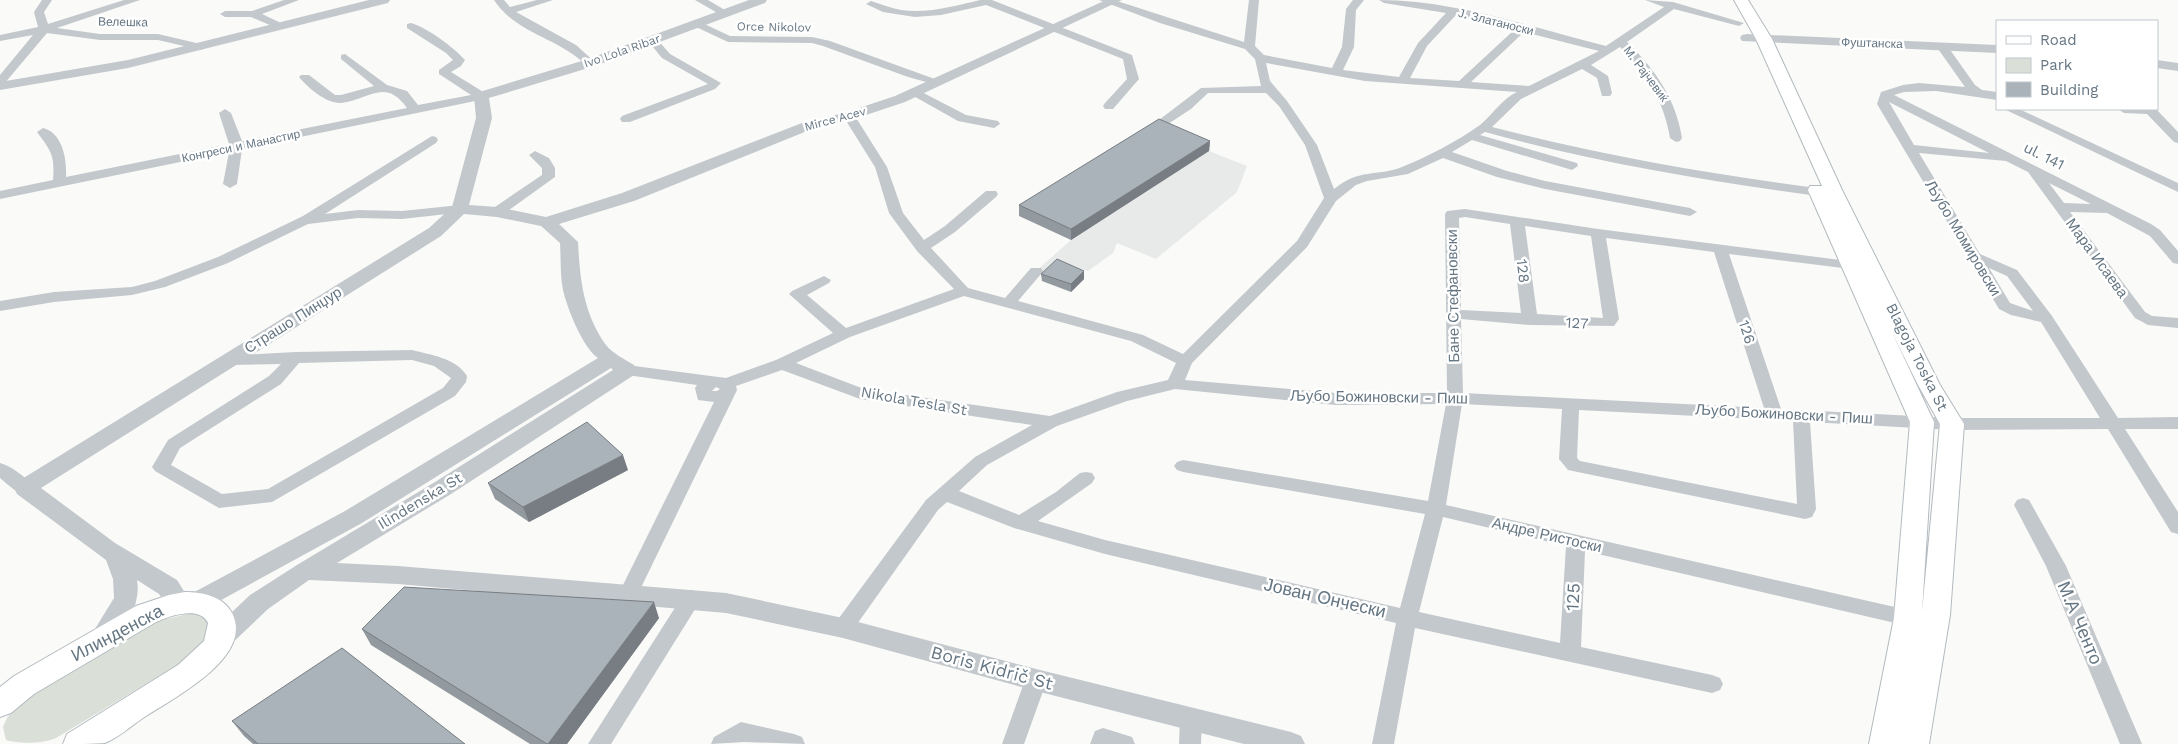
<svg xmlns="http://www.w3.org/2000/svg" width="2178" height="744" viewBox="0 0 2178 744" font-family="'Work Sans',sans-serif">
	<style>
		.built { fill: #e8e9e9 }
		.green { fill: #dadfd7 }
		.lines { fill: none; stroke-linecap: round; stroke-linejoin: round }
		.secondary-casing { stroke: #b3babf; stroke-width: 2 }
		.minor { fill: #c3c8cc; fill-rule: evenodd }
		.tertiary { fill: #c3c8cc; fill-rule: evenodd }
		.secondary { fill: #fff; fill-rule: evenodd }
		.wall { fill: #929a9f }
		.shaded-wall { fill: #777d82 }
		.building { fill: #aab3b9; stroke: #777d82 }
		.labels { text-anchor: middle; stroke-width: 5; stroke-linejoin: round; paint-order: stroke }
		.far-street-label { font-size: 12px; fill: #657683; stroke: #fff }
		.street-label { font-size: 15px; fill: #657683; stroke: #fff }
		.near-street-label { font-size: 18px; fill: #657683; stroke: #fff }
	</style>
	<rect width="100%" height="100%" fill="#fafaf8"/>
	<path class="built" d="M1209,151L1247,166L1237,192L1156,259L1117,243L1113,253L1088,271L1076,268L1047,276L1036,271L1071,240Z"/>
	<path class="green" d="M192,613L206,618L209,623L203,644L187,659L56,738C41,744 20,744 6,740L3,727L7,718L13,710L33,694L161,620Z"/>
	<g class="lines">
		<defs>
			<g id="secondary">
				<path d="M1734,0H1748L1772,39L1843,192L1940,385L1964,424L1950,615L1929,744H1869L1894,618L1910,422L1808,190L1810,186H1822L1756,39ZM1891,330L1918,385L1940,424L1922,612L1934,422Z"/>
				<path d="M185,592C202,592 223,596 232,613C255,657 172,699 143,718C131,726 118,738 105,743C94,744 74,744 63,744L67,734L178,665L204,641L208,623C200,605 169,616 156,622L34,694L11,713L0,717V687L14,676L136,606L169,595Z"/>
			</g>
		</defs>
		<use href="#secondary" class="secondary-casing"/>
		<g class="minor">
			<path d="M42,0H52L44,12L48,24L124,0H140L57,28L100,34H158L205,45L207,47L201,50L158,40H100L47,33L4,84L0,85V75L33,35L0,41V35L38,27L34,12Z"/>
			<path d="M284,0H299L262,14L283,24L284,26L279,29L251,17H225L220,14L225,11H252Z"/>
			<path d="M494,0H504L510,7L537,0H553L516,12L576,45L596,63L594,65H586C559,38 515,33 494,0Z"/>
			<path d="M695,0H708L730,13L725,16L721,15Z"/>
			<path d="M980,0H992L1132,55L1139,79L1113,109H1105L1103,106L1105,103L1127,79L1123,59L986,5L941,15L915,17L883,12L866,4L871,1C881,4 891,8 901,10C928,14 954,6 980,0Z"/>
			<path d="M1099,0H1114L1244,42L1249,0H1259L1255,46L1264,55L1332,68L1342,47L1346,9L1353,0H1364L1356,10L1354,47L1343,70L1399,77L1418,43L1446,13L1384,3L1379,0C1456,0 1532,28 1606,46L1664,7L1645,0L1673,2L1744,23L1739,26L1674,9L1627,42C1655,69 1676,99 1682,138L1680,141L1676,142L1670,138C1664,101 1646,73 1620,47L1591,65L1608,76L1612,93L1610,96H1602L1597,78L1582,69L1521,99L1492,127C1599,155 1708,174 1818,188L1825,192L1818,196C1705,181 1594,162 1485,132L1480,135L1577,163L1578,166L1572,170L1472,140L1452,152L1507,171L1545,181L1690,208L1697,212L1690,216L1545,189L1497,177L1443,158L1408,174L1367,181L1356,185L1336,201L1307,247L1192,363L1185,380L1336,393H1447L1445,214L1447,211L1465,209L1598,229L1856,262L1858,265L1851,269L1729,254L1781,409L1952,418H2100L2041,322L2011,315L1999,309L1877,104L1881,92L1903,85L1919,83L1965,87L1936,46L1942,43L1946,44L1975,85L1982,90L1997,92V100L1936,91L1904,92L1894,95L2151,224L2160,230L2178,251V264L2173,263L2150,236L2107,213L2070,212L2145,312L2152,316L2178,318V328L2148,325L2135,318L2028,172L2006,161L1919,153L1980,254L2017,270L2052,316L2118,418L2178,417V429H2125L2178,512V534L2171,532L2108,429L1952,430L1810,422L1816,509L1812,517L1805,519L1568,470L1559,459L1562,409L1462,404L1446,505L1908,610L1915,612L1918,618L1915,624L1908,626L1585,551L1581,647L1712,675L1720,678L1723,684L1720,690L1712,693L1415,628L1394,744H1372L1396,623L1105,554L1014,528L947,502L938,510L850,634L843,636L836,634L833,628L836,622L926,500L975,457L1032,425L860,399L782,370L736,386L737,390L636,598L629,601L622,598L619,593L714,402L698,400L695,388L697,385L627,375L621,374L619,370L621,366L627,365L726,378L776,360L833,333L789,294L792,291L824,276L831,280L829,283L807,295L846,328L954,289L917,251L889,213L875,167L843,116L845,113H853L887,167L903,213L924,240L945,226L986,191H996L998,194L996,197L955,232L931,248L968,288L1005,298L1031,268H1041L1043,271L1041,274L1018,301L1143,335L1183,354L1297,241L1324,198L1305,145L1279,106L1266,93H1208L1191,109L1165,126L1161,127L1155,123L1201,88L1261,86L1255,59L1245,49L1160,23ZM1456,15L1514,30L1459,81L1410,78L1427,46ZM1524,32L1599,51L1529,86L1471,82ZM1266,63L1365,81L1517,92C1503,98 1492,115 1480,125C1456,142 1429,156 1402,167C1376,177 1360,168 1334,189L1317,145L1287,101L1270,81ZM1889,102L1989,153L1914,145ZM2049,183L2091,204L2064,203ZM1465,217L1510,224L1521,313L1461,310L1459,218ZM1525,226L1591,236L1603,318L1537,314ZM1606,238L1714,252L1764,408L1463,393L1461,319L1530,325L1614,326L1619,319ZM1989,268L2007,276L2033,311L2010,303ZM964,296L1131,341L1176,363L1168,380L1117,392L1050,416L864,389L796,363L850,337ZM716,387L720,389L717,391H712ZM1175,389L1336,405L1446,404L1428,501L1183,460L1177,462L1174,466L1177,470L1183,472L1425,514L1400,608L1105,540L1038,521L1092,483L1095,478L1092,473L1086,472L1080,473L1056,492L1019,515L959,491L987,465L1057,426L1127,401ZM1579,410L1793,421L1797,504L1580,461L1577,458ZM1443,517L1566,546L1560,643L1419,612Z"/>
			<path d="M698,21L730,36L812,37L830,41L943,82L937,85L908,77L823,46L812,43L728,42L694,26L693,24Z"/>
			<path d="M411,23C426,27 455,48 465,60L461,66L451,72L485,93V99L242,149L237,184L230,188L223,184L229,152L0,199V191L53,180C55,155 51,151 37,132L43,128C63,133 67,160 66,177L229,144L219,113L225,109L231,113L242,141L407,108C385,77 369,100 341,103C327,104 308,88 299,77L301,75H309L335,95H341L374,86L341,59V55L345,54L387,85L407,91L418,105L471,95L439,74V70L453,60L446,53L407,28V24Z"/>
			<path d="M653,38L657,39L670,54L721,83L715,89L630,122H622L620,119L622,116L708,84L662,58L648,41Z"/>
			<path d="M914,88L966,115L998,121L1000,124L994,128L958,121L910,94L908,92Z"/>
			<path d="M2004,109H2019L2178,183V192Z"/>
			<path d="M2118,109H2156L2178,132V143L2174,142L2147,114L2124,113Z"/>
			<path d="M432,136L436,137L438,140L436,143L325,214L358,210L402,211L460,205L465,206L467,209L465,212L402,219L358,218L308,224L228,263L165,287L132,295L54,302L0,311V301L54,292L132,287L155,281L218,257L303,216Z"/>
			<path d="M535,151L549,158L555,168V177L502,215H492L490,212L492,209L542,175V168L529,155Z"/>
			<path d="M412,350C431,355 456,358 467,376L466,382L455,396L272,502L219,508L155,471L152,467L168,440L269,376L281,364L230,365L224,364L222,360L224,356L296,352ZM412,360L434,366L451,378L443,388L268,489L222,494L171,465L180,448L281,384L299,363Z"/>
			<path d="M0,463C11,466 28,478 34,488L31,493C18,496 10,486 0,478Z"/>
			<path d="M2023,498L2029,500L2066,566L2142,744H2120L2046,566L2014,505L2017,500Z"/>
			<path d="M692,590L699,592L702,598L611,744H588L685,592Z"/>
			<path d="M1036,671L1043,674L1047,680L1024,744H1002L1025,680L1029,674Z"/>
			<path d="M1191,709L1199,711L1202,718L1201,744H1179L1180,718L1183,711Z"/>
			<path d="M741,722L794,734L802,737L805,744L744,742L711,744L714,737Z"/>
			<path d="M1103,728L1132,737L1135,744H1090L1095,731Z"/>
		</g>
		<g class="tertiary">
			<path d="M369,0H390L388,3L128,68L0,90V82L128,60Z"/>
			<path d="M749,0H767L765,3L595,66L489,98L492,118L469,205L497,207L546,217L622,193L802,123L844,113L895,96L1106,0H1122L905,102L854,119L812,129L634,201L559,224L578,242C580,279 583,313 606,345C612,353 626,360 634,365L637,370L634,375L451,494L337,563L398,566L726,593L843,618L1036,669L1291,732L1301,736L1305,744H1244L1036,691L843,638L726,613L398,584L309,580L268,609L229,646L220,649L211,646L207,639L211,632L250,595L297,565L435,482L613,370L611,368L362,523L203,610L179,614L170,611L159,594L137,580C141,600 128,630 112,643C107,648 100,646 94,644L90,637L114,598L113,579L106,560L17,494L14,488L17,482L429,228L452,207L476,118L474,96L476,93L585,60ZM464,214L497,217L541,226L560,243C561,258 560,275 563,290C567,308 583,348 598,358L345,511L187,596L177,580L115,543L41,488L441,236Z"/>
			<path d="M1747,34L1997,45V53L1742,41L1740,38L1742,35Z"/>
			<path d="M2157,60L2178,63V71L2157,68Z"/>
		</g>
		<use href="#secondary" class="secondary"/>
	</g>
	<g class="wall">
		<path d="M1210,141L1209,151L1071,240L1019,216V205Z"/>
		<path d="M1084,271V279L1071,292L1042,281L1041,274Z"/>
		<path d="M628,470L529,522L495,499L488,483Z"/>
		<path d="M659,618L567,744H530L371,645L362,629Z"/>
		<path d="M232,721L465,744H253L244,736Z"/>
	</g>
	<g class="shaded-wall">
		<path d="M1210,141L1209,151L1071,240V229Z"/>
		<path d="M1084,271V279L1071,292V284Z"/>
		<path d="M623,455L628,470L529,522L523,507Z"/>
		<path d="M654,602L659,618L567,744H548Z"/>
	</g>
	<g class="building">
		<path d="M1159,119L1210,141L1071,229L1019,205Z"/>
		<path d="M1057,259L1084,271L1071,284L1041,274Z"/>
		<path d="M587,422L623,455L523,507L488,483Z"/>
		<path d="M404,587L654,602L548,744H547L362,629Z"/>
		<path d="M342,648L465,744H258L232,721Z"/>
	</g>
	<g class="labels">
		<g class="far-street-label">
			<text transform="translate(123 22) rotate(1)" y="4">Велешка</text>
			<text transform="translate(1496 22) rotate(14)" y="4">Ј. Златаноски</text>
			<text transform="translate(774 27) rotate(1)" y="4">Orce Nikolov</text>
			<text transform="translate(1872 43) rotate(2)" y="4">Фуштанска</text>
			<text transform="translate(622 51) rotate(-19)" y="4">Ivo Lola Ribar</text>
			<text transform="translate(1646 74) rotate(53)" y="4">М. Рајчевиќ</text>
			<text transform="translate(835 119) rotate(-15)" y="4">Mirce Acev</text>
			<text transform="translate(241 146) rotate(-12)" y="4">Конгреси и Манастир</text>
		</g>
		<g class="street-label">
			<text transform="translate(2044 156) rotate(27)" y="5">ul. 141</text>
			<text transform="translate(1963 238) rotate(59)" y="5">Љубо Момировски</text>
			<text transform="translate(2097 258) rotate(54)" y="5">Мара Исаева</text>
			<text transform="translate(1523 271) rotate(83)" y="5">128</text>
			<text transform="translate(1453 296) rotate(-91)" y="5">Бане Стефановски</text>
			<text transform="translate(293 320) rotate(-32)" y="5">Страшо Пинџур</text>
			<text transform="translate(1577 323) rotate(3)" y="5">127</text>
			<text transform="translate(1747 332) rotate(72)" y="5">126</text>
			<text transform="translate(1917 357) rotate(63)" y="5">Blagoja Toska St</text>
			<text transform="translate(1379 397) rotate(1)" y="5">Љубо Божиновски - Пиш</text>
			<text transform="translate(914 401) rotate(10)" y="5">Nikola Tesla St</text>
			<text transform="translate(1784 414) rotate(3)" y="5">Љубо Божиновски - Пиш</text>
			<text transform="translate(420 501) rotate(-31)" y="5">Ilindenska St</text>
			<text transform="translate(1547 535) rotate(13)" y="5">Андре Ристоски</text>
		</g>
		<g class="near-street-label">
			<text transform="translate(1573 597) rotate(-87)" y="6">125</text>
			<text transform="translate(1325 598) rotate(13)" y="6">Јован Ончески</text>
			<text transform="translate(2080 623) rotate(67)" y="6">М.А Ченто</text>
			<text transform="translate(117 633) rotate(-28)" y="6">Илинденска</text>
			<text transform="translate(992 668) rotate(15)" y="6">Boris Kidrič St</text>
		</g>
	</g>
	<rect x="1996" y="20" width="162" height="90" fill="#ffffff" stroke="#c1c8cd"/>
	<rect x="2006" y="36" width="25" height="8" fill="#ffffff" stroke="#c1c8cd"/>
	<text x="2040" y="45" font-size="15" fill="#657683">Road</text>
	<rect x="2006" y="58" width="25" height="15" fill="#dadfd7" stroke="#c1c8cd"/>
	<text x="2040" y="70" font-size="15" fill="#657683">Park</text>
	<rect x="2006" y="82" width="25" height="15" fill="#aab3b9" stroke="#c1c8cd"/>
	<text x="2040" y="95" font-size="15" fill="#657683">Building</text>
</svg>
